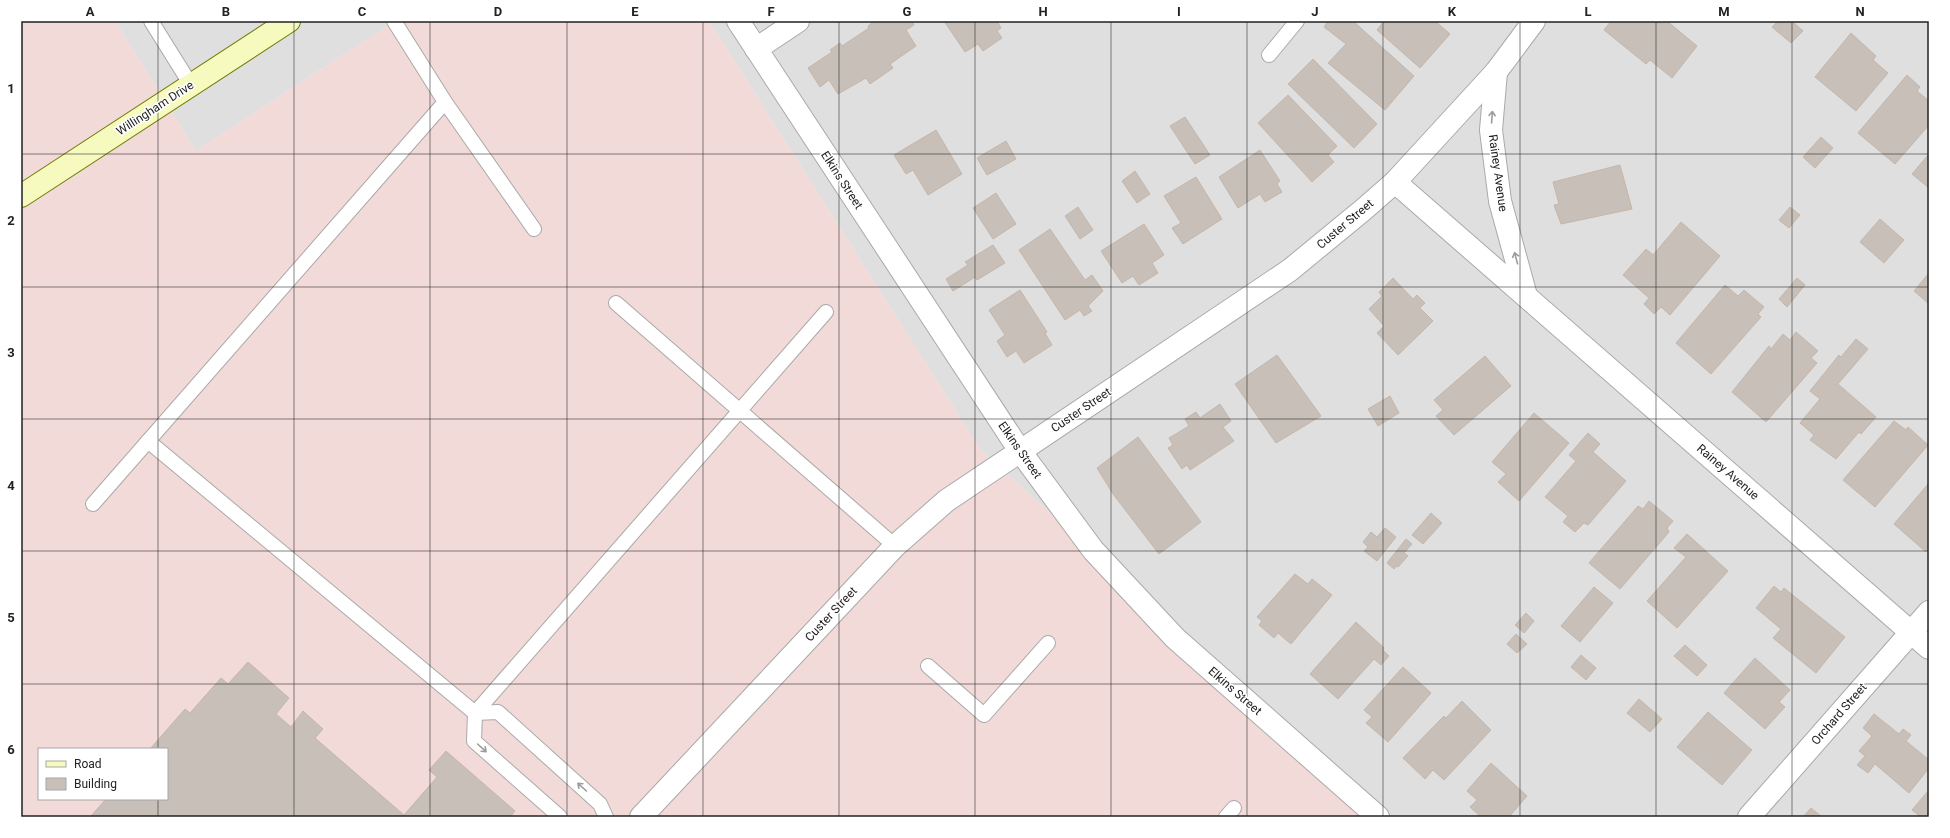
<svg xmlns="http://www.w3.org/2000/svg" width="1950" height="838" viewBox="0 0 1950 838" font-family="Roboto,sans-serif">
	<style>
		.residential { fill: #e0dfdf }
		.commercial { fill: #f2dad9; fill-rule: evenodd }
		.building { fill: #c7bfb8; stroke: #c4b6ab }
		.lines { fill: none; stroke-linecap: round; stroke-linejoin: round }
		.lane-casing { stroke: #a9a9a9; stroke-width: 16 }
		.street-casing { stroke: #a9a9a9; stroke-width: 24 }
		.secondary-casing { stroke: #707d05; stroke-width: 24 }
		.lane { stroke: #fff; stroke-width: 14 }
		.street { stroke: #fff; stroke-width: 22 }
		.secondary { stroke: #f7fabf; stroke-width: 22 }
		.oneway { stroke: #9c9c9c }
		.grid { fill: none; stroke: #222; stroke-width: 1; stroke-opacity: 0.55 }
		.labels { text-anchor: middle; stroke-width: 3; stroke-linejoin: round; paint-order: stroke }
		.street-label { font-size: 12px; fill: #222; stroke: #fff }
		.neatline { fill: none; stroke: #222; stroke-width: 1.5 }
		.grid-label { font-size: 13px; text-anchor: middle; font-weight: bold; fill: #222 }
	</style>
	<rect width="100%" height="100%" fill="#f2efe9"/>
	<g class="residential">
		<path d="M115,21H395L196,151Z"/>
		<path d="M709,21H1929V817H1392L1319,759L980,449Z"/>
	</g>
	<path class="commercial" d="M21,21H115L196,151L395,21H709L980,449L1319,759L1392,817H21ZM39,749H167V799H39Z"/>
	<g class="building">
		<path d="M874,21L879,22L912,21L914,25L906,30L916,46L890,64L893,68L870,84L866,78L838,94L829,80L820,87L808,68L832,52L830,50L840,43L842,46L869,28L868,26Z"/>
		<path d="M944,21H997L1001,28L997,31L1002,38L983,51L978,44L965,52Z"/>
		<path d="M1328,21H1353L1414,76L1385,110L1328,63L1346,44L1324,27Z"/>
		<path d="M1384,21H1435L1450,34L1420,68L1377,30Z"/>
		<path d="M1611,21H1657L1661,24L1663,21H1667L1697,46L1672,78L1650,60L1646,64L1604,30Z"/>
		<path d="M1778,21H1792L1803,31L1791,43L1772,27Z"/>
		<path d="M1851,33L1876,56L1873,60L1888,73L1856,111L1815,77Z"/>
		<path d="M1313,59L1377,124L1354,148L1288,84Z"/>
		<path d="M1907,75L1920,87L1917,91L1929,101V125L1895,164L1858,133Z"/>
		<path d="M1288,95L1337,146L1328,155L1334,162L1312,182L1258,123Z"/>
		<path d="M1185,117L1210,155L1195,164L1170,126Z"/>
		<path d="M936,130L962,174L928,195L913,170L906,174L894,155Z"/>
		<path d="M1821,137L1833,148L1815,168L1803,157Z"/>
		<path d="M1006,141L1016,159L987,175L977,158Z"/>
		<path d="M1260,150L1280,181L1277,184L1282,192L1265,202L1260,194L1238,208L1219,177Z"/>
		<path d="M1929,154V188L1912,174Z"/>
		<path d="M1620,165L1632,209L1561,224L1554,205L1559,204L1553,182Z"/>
		<path d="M1135,171L1150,194L1137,203L1122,181Z"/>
		<path d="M1196,177L1222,219L1183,244L1172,228L1181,223L1164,196Z"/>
		<path d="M996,193L1016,224L993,239L973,208Z"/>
		<path d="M1078,207L1093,230L1080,239L1065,216Z"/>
		<path d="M1790,207L1800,215L1789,228L1779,220Z"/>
		<path d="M1880,219L1904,240L1884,263L1860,242Z"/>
		<path d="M1681,222L1720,256L1670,315L1661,307L1654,314L1644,304L1649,298L1623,275L1646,249L1653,255Z"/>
		<path d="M1144,224L1164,255L1152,263L1158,273L1139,285L1133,276L1122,283L1101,251Z"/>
		<path d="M1050,229L1085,280L1092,275L1103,291L1088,306L1092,311L1084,316L1080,310L1065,320L1019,250Z"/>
		<path d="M993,245L1005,263L977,280L975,277L953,291L946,279L968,265L965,262Z"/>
		<path d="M1929,273V304L1914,291Z"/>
		<path d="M1393,278L1413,299L1417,295L1425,303L1420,308L1433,321L1398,355L1377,333L1384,326L1369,309L1382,296L1379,292Z"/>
		<path d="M1797,278L1805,285L1787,307L1779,299Z"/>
		<path d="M1725,285L1738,296L1744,290L1764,307L1758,314L1761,317L1711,374L1676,343Z"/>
		<path d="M1020,290L1047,332L1045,333L1052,345L1024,363L1016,351L1007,357L997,341L1005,335L989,310Z"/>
		<path d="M1796,332L1818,351L1811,358L1817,363L1766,422L1732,392L1769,346L1771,349L1783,334L1790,340Z"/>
		<path d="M1856,339L1868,349L1838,384L1876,417L1861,434L1859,432L1836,459L1810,440L1814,435L1800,423L1820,399L1810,391L1839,355L1841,357Z"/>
		<path d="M1277,355L1321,416L1276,443L1235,384Z"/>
		<path d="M1485,356L1511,386L1454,435L1436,416L1443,410L1434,400Z"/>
		<path d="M1390,396L1399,413L1378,426L1368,409Z"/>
		<path d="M1220,404L1231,421L1223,427L1234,441L1190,470L1187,465L1182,469L1168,448L1173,445L1169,438L1189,426L1185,419L1196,412L1200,418Z"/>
		<path d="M1534,413L1569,443L1519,501L1498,482L1506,474L1492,462Z"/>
		<path d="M1894,421L1906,430L1908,427L1928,445L1875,507L1843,480Z"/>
		<path d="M1588,433L1600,444L1593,452L1626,481L1588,525L1584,523L1575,532L1563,522L1568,516L1545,497L1576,461L1569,455Z"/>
		<path d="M1138,437L1201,522L1159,554L1113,494L1097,468Z"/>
		<path d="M1929,483V548L1926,552L1894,524Z"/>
		<path d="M1649,501L1673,521L1667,528L1669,532L1620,589L1589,563L1638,506L1643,509Z"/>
		<path d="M1431,513L1442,523L1423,544L1412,535Z"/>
		<path d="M1385,528L1396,537L1377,561L1364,551L1368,547L1363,542L1371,532L1377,537Z"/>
		<path d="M1687,534L1728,571L1677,628L1647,601L1686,557L1674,548Z"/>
		<path d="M1406,539L1412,544L1404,553L1408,556L1398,567L1396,566L1394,569L1387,563Z"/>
		<path d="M1295,574L1308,584L1312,579L1332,595L1291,644L1278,633L1274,638L1259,625L1262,621L1257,617Z"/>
		<path d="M1774,586L1781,592L1784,588L1845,637L1816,673L1773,638L1781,629L1756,608Z"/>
		<path d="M1594,587L1613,603L1580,642L1561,626Z"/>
		<path d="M1526,613L1534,621L1524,633L1515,625Z"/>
		<path d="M1356,622L1384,648L1383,650L1389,656L1381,665L1374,659L1338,699L1310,674Z"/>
		<path d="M1516,634L1527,644L1517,653L1507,644Z"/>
		<path d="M1685,645L1707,665L1697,676L1674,656Z"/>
		<path d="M1581,655L1596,668L1586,680L1571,667Z"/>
		<path d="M1755,658L1790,690L1779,702L1785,707L1765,729L1724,693Z"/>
		<path d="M248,662L289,698L276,714L291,727L303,711L323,729L315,738L404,815L437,777L429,770L446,751L515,811L510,817H90L106,799H167V749H150L185,709L190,713L221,678L228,684Z"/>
		<path d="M1403,667L1431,693L1388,742L1366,723L1372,717L1364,710Z"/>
		<path d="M1639,699L1662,719L1650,732L1627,713Z"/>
		<path d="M1462,701L1491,730L1444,780L1433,770L1425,779L1403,758L1444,716L1446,718Z"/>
		<path d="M1708,712L1752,750L1722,785L1677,747Z"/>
		<path d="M1874,714L1899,734L1903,729L1911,735L1906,741L1929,760V768L1909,793L1875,764L1868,773L1857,765L1865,756L1859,751L1872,736L1863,728Z"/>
		<path d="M1491,763L1527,796L1509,817H1496L1492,814L1490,817H1481L1470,807L1477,800L1467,791Z"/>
		<path d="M1929,790V817H1921L1912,810Z"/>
		<path d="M1811,808L1822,817H1803Z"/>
	</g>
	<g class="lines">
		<defs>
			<g id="lane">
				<path d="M151,21L191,85"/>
				<path d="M394,21L445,102L534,229"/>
				<path d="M1269,55L1297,21"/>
				<path d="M616,303L895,546"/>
				<path d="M148,441L475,713L498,712L600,804L606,817"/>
				<path d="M93,504L445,102"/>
				<path d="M928,666L984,715L1048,643"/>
				<path d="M560,817L474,741L475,713L826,312"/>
				<path d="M1226,817L1234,808"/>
			</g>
			<g id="street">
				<path d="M738,21L1020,451L1093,550L1175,638L1378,817"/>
				<path d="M756,49L798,21"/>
				<path d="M1496,72L1491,130L1500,201L1526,296"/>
				<path d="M1395,182L1929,648"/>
				<path d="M641,817L895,546L946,501L1290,270L1363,210L1395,182L1496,72L1534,21"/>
				<path d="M1749,817L1929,612"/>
			</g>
			<path id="secondary" d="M21,196L289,21"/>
		</defs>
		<use href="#lane" class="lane-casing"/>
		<use href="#street" class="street-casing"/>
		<use href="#secondary" class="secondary-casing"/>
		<use href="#lane" class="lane"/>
		<use href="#street" class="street"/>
		<use href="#secondary" class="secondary"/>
	</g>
	<defs><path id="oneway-shaft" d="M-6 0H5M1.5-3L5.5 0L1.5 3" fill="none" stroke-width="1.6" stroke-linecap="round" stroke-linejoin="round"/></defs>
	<g class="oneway">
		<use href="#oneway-shaft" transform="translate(1492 117) rotate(-86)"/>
		<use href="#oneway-shaft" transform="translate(1516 258) rotate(-105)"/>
		<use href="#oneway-shaft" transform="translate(482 748) rotate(42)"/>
		<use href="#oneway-shaft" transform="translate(582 787) rotate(-138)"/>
	</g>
	<path class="grid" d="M158,21V749M294,21V817M430,21V817M567,21V817M703,21V817M839,21V817M975,21V817M1111,21V817M1247,21V817M1383,21V817M1520,21V817M1656,21V817M1792,21V817M21,154H1929M21,287H1929M21,419H1929M21,551H1929M21,684H1929M158,799V817"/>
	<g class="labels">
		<g class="street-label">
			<text transform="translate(155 108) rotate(-33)" y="4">Willingham Drive</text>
			<text transform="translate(1498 173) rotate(82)" y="4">Rainey Avenue</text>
			<text transform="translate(842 180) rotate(57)" y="4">Elkins Street</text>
			<text transform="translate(1345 224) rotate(-40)" y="4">Custer Street</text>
			<text transform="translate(1081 410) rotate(-34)" y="4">Custer Street</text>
			<text transform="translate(1020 450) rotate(55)" y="4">Elkins Street</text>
			<text transform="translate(1728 472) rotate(41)" y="4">Rainey Avenue</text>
			<text transform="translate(831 614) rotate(-47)" y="4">Custer Street</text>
			<text transform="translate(1235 691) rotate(41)" y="4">Elkins Street</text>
			<text transform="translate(1839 714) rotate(-49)" y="4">Orchard Street</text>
		</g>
	</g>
	<rect width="1950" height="838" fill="none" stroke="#ffffff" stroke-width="44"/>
	<rect x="38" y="748" width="130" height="52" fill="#ffffff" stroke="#a7a7a7"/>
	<rect x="46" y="761" width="20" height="6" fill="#f7fabf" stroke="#a7a7a7"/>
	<text x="74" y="768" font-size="12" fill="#222222">Road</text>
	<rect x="46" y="778" width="20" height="12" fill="#c7bfb8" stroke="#a7a7a7"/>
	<text x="74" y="788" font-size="12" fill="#222222">Building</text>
	<rect x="22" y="22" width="1906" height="794" class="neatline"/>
	<g class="grid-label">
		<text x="90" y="16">A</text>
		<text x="226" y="16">B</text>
		<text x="362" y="16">C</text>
		<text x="498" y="16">D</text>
		<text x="635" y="16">E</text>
		<text x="771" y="16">F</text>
		<text x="907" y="16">G</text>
		<text x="1043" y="16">H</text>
		<text x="1179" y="16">I</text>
		<text x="1315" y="16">J</text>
		<text x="1452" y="16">K</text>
		<text x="1588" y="16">L</text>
		<text x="1724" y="16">M</text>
		<text x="1860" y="16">N</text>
		<text x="11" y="93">1</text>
		<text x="11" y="225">2</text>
		<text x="11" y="357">3</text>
		<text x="11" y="490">4</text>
		<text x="11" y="622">5</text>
		<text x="11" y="754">6</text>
	</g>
</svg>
